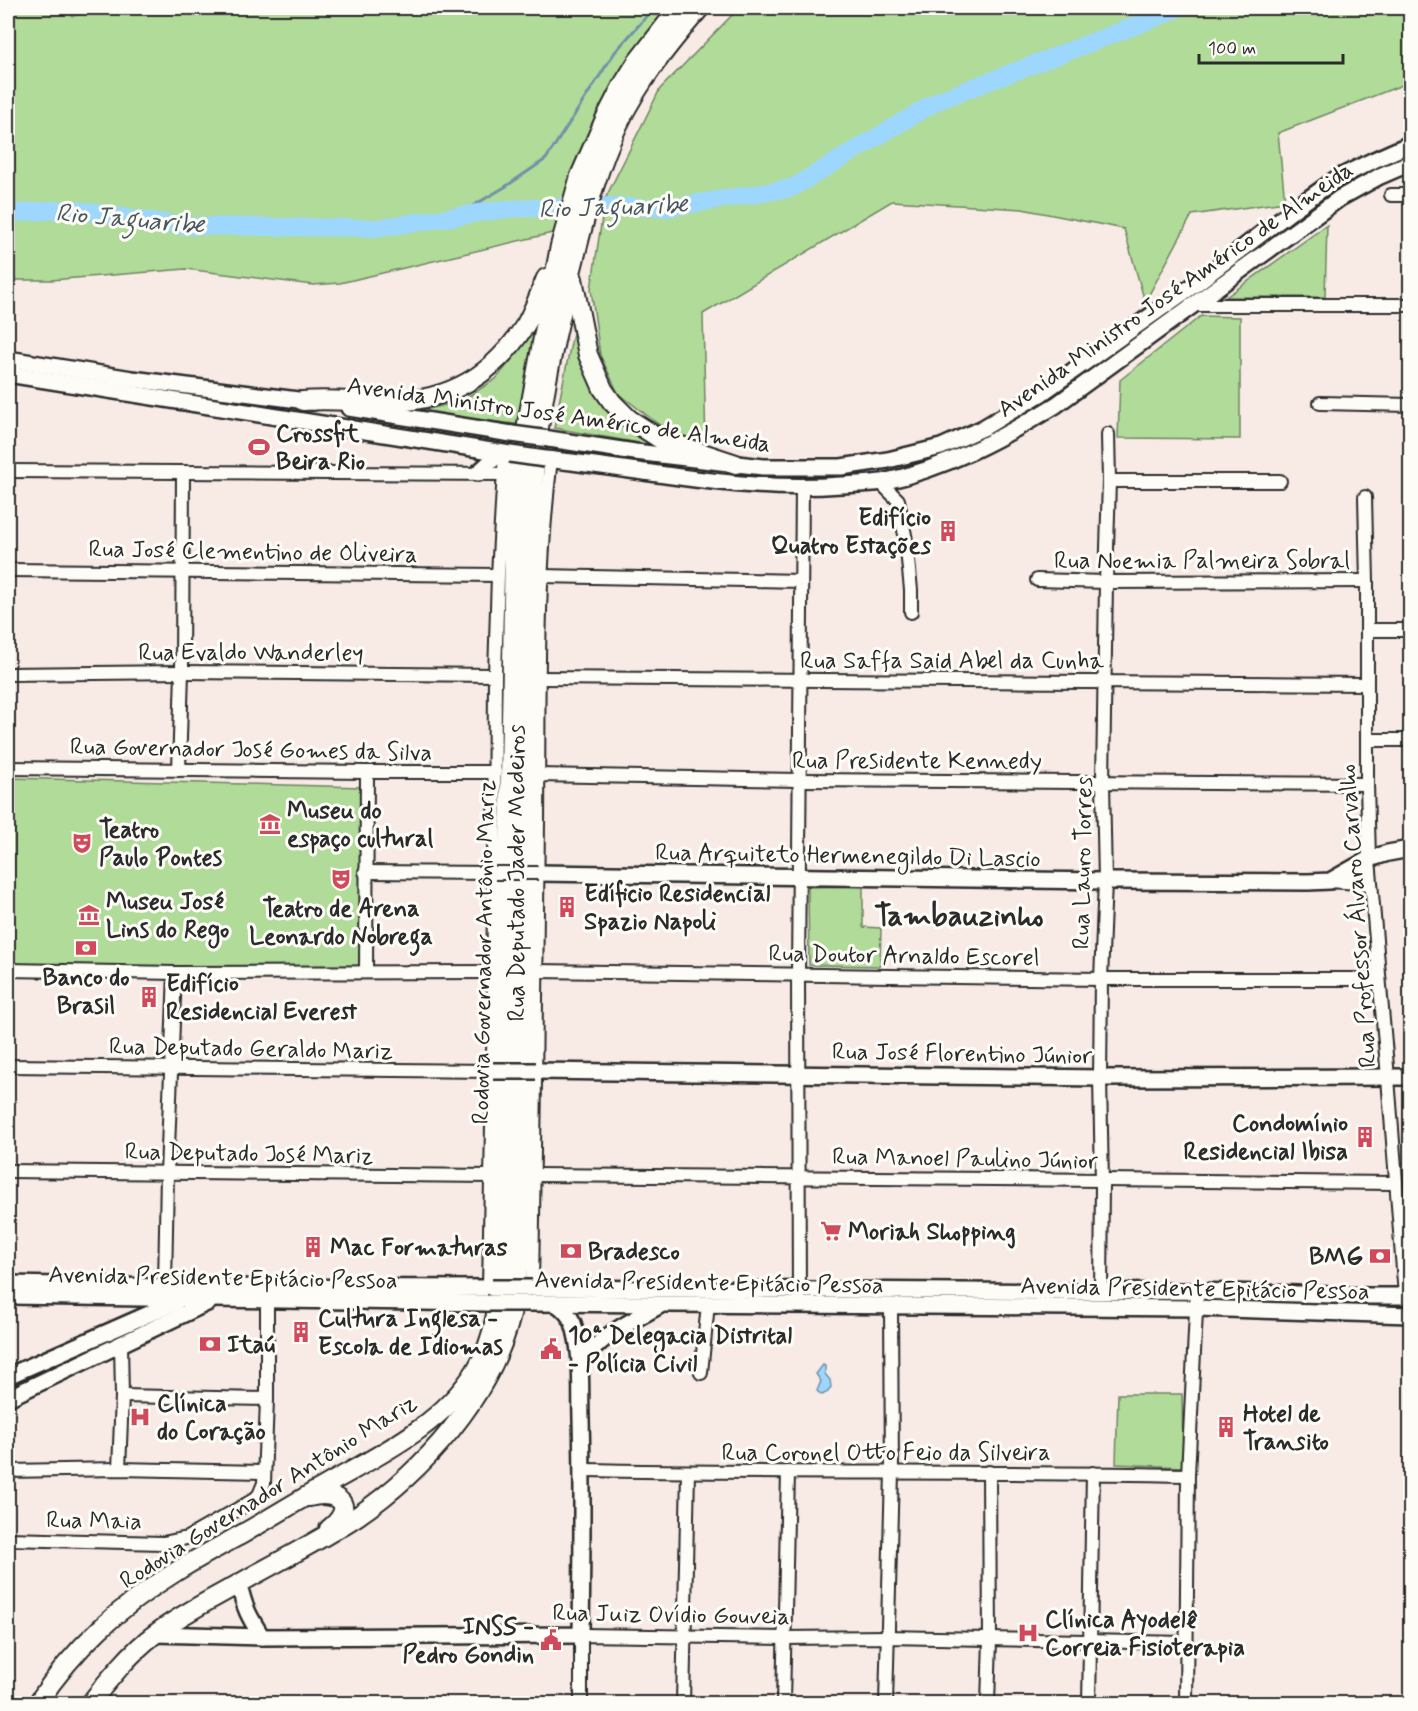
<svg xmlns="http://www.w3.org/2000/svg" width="1418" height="1711" viewBox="0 0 1418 1711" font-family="Mynerve,sans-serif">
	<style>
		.green { fill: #b1db98; stroke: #6e8362; stroke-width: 1.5 }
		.water { fill: #9dd7fd; stroke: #6f92a9; stroke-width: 1.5 }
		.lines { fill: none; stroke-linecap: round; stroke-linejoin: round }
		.stream { stroke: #6f92a9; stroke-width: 3 }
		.river { stroke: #9dd7fd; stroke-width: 18 }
		.minor-casing { stroke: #2b2b2b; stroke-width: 16 }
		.major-casing { stroke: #2b2b2b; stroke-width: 20 }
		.highway-casing { stroke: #2b2b2b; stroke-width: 22 }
		.minor { stroke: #fdfcf7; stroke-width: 12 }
		.major { stroke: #fdfcf7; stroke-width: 15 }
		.highway { stroke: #fdfcf7; stroke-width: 18 }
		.minor-bridge-casing { stroke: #2b2b2b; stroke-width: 16; stroke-linecap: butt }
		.major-bridge-casing { stroke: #2b2b2b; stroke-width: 20; stroke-linecap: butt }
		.minor-bridge { stroke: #fdfcf7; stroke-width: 12 }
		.major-bridge { stroke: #fdfcf7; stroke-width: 15 }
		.labels { text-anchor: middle; stroke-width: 6; stroke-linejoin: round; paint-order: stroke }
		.street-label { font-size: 24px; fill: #2b2b2b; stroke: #fdfcf7 }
		.poi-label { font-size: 24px; font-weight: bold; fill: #2b2b2b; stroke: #fdfcf7; text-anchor: start }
		.water-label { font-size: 26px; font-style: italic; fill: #485660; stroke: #fdfcf7 }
		.district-label { font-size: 30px; font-weight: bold; fill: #2b2b2b; stroke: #fdfcf7 }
	</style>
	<rect width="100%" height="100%" fill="#f8ebe6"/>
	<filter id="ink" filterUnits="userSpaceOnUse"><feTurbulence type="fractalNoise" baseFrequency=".0167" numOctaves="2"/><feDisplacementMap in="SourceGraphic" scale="12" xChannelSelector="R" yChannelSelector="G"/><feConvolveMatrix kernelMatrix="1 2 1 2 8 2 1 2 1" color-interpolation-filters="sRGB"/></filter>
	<g filter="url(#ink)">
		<g class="green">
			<path d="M8,8H70L72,16L115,8H671L565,230L340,283L313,285L186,269L51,280H8Z"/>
			<path d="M739,8H1410V82L1278,133L1285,202L1192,215L1145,302L1124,229L1022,209L892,201L703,314L706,449L674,436L618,393L600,355L591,289L605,199L660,89Z"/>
			<path d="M1327,225L1325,297H1226Z"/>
			<path d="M1201,316L1240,317V439L1118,438L1120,380Z"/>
			<path d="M575,323L601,399L673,449L554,428Z"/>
			<path d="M539,326L524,425L417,412L461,401L496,379Z"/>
			<path d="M8,778L363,787L361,970L8,965Z"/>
			<path d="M863,886V927L881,928L880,966L809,965L808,887Z"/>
			<path d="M1118,1394H1182L1183,1467L1116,1464Z"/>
		</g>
		<path class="water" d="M823,1365L825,1366V1374L830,1380L831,1387L828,1392L822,1395L817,1391L821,1381L816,1374Z"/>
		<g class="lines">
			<path class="stream" d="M460,216L474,205L505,187L546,159L615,52L654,8"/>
			<path class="river" d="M8,212L15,213L70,209L185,226L378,228L505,209L589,206L667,208L792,188L937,101L1158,17L1179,8"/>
			<defs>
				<g id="minor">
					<path d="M1391,195H1410"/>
					<path d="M1192,305H1410"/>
					<path d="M1320,403L1410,405"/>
					<path d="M8,471L504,474"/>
					<path d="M1109,481H1280"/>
					<path d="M880,482L898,500L906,540L911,590V612"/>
					<path d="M1365,497L1367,581V784L1369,859L1388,1078L1405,1295"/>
					<path d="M8,570L498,575"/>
					<path d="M541,576L801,581"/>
					<path d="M1037,580L1106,582L1367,581"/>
					<path d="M1367,630H1410"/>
					<path d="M8,674L182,672L495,675"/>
					<path d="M538,678L1366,684"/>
					<path d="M1367,740H1410"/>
					<path d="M8,768L367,772H495"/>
					<path d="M179,770L182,672L183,473"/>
					<path d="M538,775L799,780L1367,784"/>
					<path d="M365,872L495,873"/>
					<path d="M1330,881L1371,884"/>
					<path d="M8,970L175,973L493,972"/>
					<path d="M537,971L1101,979H1379"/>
					<path d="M366,972L367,772"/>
					<path d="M8,1066L493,1071"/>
					<path d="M8,1171L491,1176"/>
					<path d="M534,1175C821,1176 1108,1181 1395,1183"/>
					<path d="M165,1287L167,1173L175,973"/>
					<path d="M489,1288L493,1071L495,675L498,575L505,453"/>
					<path d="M532,1288C534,1132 537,977 538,821C539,700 536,580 551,459"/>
					<path d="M1101,1292L1102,1184L1100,1078L1101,979L1105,881L1103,782L1106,582L1109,481L1108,434"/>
					<path d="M799,1298L798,975L802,488"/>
					<path d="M701,1373L708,1304"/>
					<path d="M122,1396L267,1399"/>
					<path d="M119,1469L122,1396L121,1343"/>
					<path d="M583,1470C785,1474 986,1471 1188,1475"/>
					<path d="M8,1471L119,1469L264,1472"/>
					<path d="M8,1539L163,1543L187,1538L252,1501L259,1495L264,1483L267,1399V1300"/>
					<path d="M581,1704V1635L783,1638L887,1637L1186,1643"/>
					<path d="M683,1704L688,1472"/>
					<path d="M783,1704L788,1472"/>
					<path d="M886,1704L892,1472L891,1306"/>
					<path d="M988,1704L990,1639L989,1472"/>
					<path d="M1089,1704L1093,1473"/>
					<path d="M1186,1704L1188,1475L1197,1291"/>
				</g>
				<g id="major">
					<path d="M8,359L132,379L314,402"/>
					<path d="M8,374L510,454"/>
					<path d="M349,408L512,434"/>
					<path d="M549,439L635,452L763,467H841L888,460L941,447L983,428L1042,393L1194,285L1294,209L1336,179L1374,160L1410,144"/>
					<path d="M545,459C644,469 741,493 841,485C854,484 868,484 882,482C945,469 1002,438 1056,405L1340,198L1380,176L1410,163"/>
					<path d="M478,473L500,453"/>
					<path d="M538,873L1105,881L1308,882L1330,881L1369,859L1388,853L1410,849"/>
					<path d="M536,1071L1100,1078L1410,1077"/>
					<path d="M8,1284L165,1287L492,1288"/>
					<path d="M532,1288L1101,1292L1197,1291L1368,1296H1410"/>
					<path d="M8,1296L487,1303"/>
					<path d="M529,1303L1197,1308L1410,1315"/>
					<path d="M580,1366C597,1337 630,1322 659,1306"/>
					<path d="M8,1376L176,1302"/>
					<path d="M8,1398L209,1302"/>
					<path d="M239,1584C244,1607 249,1617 262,1637"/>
					<path d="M155,1634L262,1637L581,1635C582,1563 583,1491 581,1419C580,1388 583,1353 573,1323C569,1314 563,1308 555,1303"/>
				</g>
				<g id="highway">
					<path d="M573,279L588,355L603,389L612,402L629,419L660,439L736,464"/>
					<path d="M303,401C332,398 361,403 390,402C450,401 494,375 526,324C534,310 540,293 546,278"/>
					<path d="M309,1497C340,1489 357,1507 329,1529"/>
					<path d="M37,1704C75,1646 119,1607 177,1571C199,1557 222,1545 244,1533C272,1517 299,1500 326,1485C381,1454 442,1425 476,1370C496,1338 499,1299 502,1261L514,542L516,496L519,467L560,246L580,176L605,119L622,86L637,62L679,8"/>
					<path d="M90,1704C106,1682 133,1650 155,1634C184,1612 218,1596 249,1578C285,1558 322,1539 356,1517C424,1471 491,1396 511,1315C516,1294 518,1273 519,1251L529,568C532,517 533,464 541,414C550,360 562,306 576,253C587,209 599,164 619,123C639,81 670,43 700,8"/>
				</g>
			</defs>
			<use href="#minor" class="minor-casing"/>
			<use href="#major" class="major-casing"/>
			<use href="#highway" class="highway-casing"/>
			<use href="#minor" class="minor"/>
			<use href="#major" class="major"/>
			<use href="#highway" class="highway"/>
			<defs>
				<path id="minor-bridge" d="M495,873H538"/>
				<g id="major-bridge">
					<path d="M512,434L549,439"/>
					<path d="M510,454L545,459"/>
					<path d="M493,1071H536"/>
					<path d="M492,1288H532"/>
					<path d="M487,1303H529"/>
				</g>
			</defs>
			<use href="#minor-bridge" class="minor-bridge-casing"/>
			<use href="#major-bridge" class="major-bridge-casing"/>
			<use href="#minor-bridge" class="minor-bridge"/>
			<use href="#major-bridge" class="major-bridge"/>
		</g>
	</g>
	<defs>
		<symbol id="stadium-bare" viewBox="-9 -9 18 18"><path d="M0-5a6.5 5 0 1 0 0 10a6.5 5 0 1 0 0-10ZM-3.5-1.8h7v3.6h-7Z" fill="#d1495b" stroke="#fdfcf7" stroke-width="2.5" paint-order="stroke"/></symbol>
		<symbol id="building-bare" viewBox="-9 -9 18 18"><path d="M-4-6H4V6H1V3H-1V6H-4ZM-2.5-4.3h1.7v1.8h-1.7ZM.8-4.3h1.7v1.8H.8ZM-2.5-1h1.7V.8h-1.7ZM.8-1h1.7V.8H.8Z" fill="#d1495b" stroke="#fdfcf7" stroke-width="2.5" paint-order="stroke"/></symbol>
		<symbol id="museum-bare" viewBox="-9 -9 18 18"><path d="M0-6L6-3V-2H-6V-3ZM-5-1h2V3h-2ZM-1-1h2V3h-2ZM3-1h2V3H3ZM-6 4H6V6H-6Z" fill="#d1495b" stroke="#fdfcf7" stroke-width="2.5" paint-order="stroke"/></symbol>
		<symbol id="theatre-bare" viewBox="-9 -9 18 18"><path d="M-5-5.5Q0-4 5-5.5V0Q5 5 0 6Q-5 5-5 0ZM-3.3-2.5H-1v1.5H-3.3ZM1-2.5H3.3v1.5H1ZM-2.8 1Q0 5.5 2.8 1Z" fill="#d1495b" stroke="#fdfcf7" stroke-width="2.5" paint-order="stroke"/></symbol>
		<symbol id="bank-bare" viewBox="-9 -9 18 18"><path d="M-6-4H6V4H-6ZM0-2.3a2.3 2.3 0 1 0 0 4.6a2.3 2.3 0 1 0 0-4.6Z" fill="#d1495b" stroke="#fdfcf7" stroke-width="2.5" paint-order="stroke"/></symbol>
		<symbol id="supermarket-bare" viewBox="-9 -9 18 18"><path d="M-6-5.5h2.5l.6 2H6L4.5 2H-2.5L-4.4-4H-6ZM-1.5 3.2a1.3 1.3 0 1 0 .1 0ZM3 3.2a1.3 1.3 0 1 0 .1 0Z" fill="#d1495b" stroke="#fdfcf7" stroke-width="2.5" paint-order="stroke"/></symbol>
		<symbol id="civic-bare" viewBox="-9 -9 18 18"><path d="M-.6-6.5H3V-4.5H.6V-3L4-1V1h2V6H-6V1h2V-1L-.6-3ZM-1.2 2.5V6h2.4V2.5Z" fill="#d1495b" stroke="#fdfcf7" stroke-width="2.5" paint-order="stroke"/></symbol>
		<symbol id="hospital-bare" viewBox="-9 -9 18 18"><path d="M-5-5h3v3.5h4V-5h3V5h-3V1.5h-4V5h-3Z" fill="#d1495b" stroke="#fdfcf7" stroke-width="2.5" paint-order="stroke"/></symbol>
	</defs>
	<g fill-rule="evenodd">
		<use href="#stadium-bare" x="244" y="432" width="30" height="30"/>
		<use href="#building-bare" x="933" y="516" width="30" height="30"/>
		<use href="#museum-bare" x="255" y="809" width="30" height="30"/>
		<use href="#theatre-bare" x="67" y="828" width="30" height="30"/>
		<use href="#theatre-bare" x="326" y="864" width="30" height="30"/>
		<use href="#building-bare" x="552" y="892" width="30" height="30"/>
		<use href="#museum-bare" x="74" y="900" width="30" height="30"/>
		<use href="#bank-bare" x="71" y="933" width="30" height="30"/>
		<use href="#building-bare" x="134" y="982" width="30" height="30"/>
		<use href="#building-bare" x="1350" y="1122" width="30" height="30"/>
		<use href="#supermarket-bare" x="816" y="1216" width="30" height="30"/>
		<use href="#building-bare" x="298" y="1232" width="30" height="30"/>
		<use href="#bank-bare" x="556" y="1236" width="30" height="30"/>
		<use href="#bank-bare" x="1365" y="1241" width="30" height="30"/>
		<use href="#building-bare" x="286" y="1317" width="30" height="30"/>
		<use href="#bank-bare" x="195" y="1329" width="30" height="30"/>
		<use href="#civic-bare" x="536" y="1334" width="30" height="30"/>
		<use href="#hospital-bare" x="125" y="1402" width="30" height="30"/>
		<use href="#building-bare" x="1211" y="1412" width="30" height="30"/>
		<use href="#hospital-bare" x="1013" y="1618" width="30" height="30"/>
		<use href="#civic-bare" x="536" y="1625" width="30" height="30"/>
	</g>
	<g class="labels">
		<g class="street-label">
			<text transform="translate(1175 289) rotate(-35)" y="8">Avenida Ministro José Américo de Almeida</text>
			<text transform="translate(559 414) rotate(8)" y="8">Avenida Ministro José Américo de Almeida</text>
			<text transform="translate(253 551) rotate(1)" y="8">Rua José Clementino de Oliveira</text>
			<text x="1202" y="568">Rua Noemia Palmeira Sobral</text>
			<text x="251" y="660">Rua Evaldo Wanderley</text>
			<text x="952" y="668">Rua Saffa Said Abel da Cunha</text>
			<text transform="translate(251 749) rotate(1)" y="8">Rua Governador José Gomes da Silva</text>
			<text x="917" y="768">Rua Presidente Kennedy</text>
			<text transform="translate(848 855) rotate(1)" y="8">Rua Arquiteto Hermenegildo Di Lascio</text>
			<text transform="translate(1082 863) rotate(-89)" y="8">Rua Lauro Torres</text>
			<text transform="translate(516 873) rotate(-90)" y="8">Rua Deputado Jader Medeiros</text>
			<text transform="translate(1357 916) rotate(-94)" y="8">Rua Professor Álvaro Carvalho</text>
			<text transform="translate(483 952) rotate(-89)" y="8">Rodovia Governador Antônio Mariz</text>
			<text transform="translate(904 955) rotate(1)" y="8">Rua Doutor Arnaldo Escorel</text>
			<text transform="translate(251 1048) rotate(1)" y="8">Rua Deputado Geraldo Mariz</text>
			<text transform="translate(962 1053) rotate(1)" y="8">Rua José Florentino Júnior</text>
			<text transform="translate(249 1153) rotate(1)" y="8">Rua Deputado José Mariz</text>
			<text transform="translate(965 1158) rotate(1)" y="8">Rua Manoel Paulino Júnior</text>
			<text transform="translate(223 1277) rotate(1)" y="8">Avenida Presidente Epitácio Pessoa</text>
			<text transform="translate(709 1282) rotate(1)" y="8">Avenida Presidente Epitácio Pessoa</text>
			<text transform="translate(1195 1288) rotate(1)" y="8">Avenida Presidente Epitácio Pessoa</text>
			<text x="886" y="1460">Rua Coronel Otto Feio da Silveira</text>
			<text transform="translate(268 1491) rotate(-32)" y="8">Rodovia Governador Antônio Mariz</text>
			<text transform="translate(94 1520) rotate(1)" y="8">Rua Maia</text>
			<text transform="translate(671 1614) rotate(1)" y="8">Rua Juiz Ovídio Gouveia</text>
		</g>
		<g class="poi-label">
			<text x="276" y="441">Crossfit<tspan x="276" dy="28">Beira Rio</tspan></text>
			<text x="931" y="525" text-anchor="end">Edifício<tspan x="931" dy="28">Quatro Estações</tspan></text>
			<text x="287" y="818">Museu do<tspan x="287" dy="28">espaço cultural</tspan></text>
			<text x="99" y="837">Teatro<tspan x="99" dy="28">Paulo Pontes</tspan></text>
			<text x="584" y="901">Edíficio Residencial<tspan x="584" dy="28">Spazio Napoli</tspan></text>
			<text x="106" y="909">Museu José<tspan x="106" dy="28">Lins do Rego</tspan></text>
			<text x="341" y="916" text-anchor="middle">Teatro de Arena<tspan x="341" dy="28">Leonardo Nobrega</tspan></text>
			<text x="86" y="985" text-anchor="middle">Banco do<tspan x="86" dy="28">Brasil</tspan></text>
			<text x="166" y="991">Edifício<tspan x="166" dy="28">Residencial Everest</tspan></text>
			<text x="1348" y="1131" text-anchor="end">Condomínio<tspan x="1348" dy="28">Residencial Ibisa</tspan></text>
			<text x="848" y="1239">Moriah Shopping</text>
			<text x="330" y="1255">Mac Formaturas</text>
			<text x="588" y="1259">Bradesco</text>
			<text x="1363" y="1264" text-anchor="end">BMG</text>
			<text x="318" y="1326">Cultura Inglesa -<tspan x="318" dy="28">Escola de Idiomas</tspan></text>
			<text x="568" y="1343">10ª Delegacia Distrital<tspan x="568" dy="28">- Polícia Civil</tspan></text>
			<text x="227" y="1352">Itaú</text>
			<text x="157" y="1411">Clínica<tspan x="157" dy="28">do Coração</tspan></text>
			<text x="1243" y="1421">Hotel de<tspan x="1243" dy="28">Transito</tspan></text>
			<text x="1045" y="1627">Clínica Ayodelê<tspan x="1045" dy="28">Correia Fisioterapia</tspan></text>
			<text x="534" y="1634" text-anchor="end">INSS -<tspan x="534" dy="28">Pedro Gondin</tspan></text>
		</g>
		<g class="water-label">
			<text transform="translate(613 206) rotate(-2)" y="9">Rio Jaguaribe</text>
			<text transform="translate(130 218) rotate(5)" y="9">Rio Jaguaribe</text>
		</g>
		<g class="district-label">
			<text x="959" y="925">Tambauzinho</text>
		</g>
	</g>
	<rect width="1418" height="1711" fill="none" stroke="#fdfcf7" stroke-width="30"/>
	<rect x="15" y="15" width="1388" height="1681" fill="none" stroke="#2b2b2b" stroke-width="2" filter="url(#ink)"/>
	<path d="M1199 54v9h144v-9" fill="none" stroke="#2b2b2b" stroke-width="3"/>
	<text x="1208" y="54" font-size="18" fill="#2b2b2b" stroke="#fdfcf7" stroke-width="4.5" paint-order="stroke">100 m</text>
</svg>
